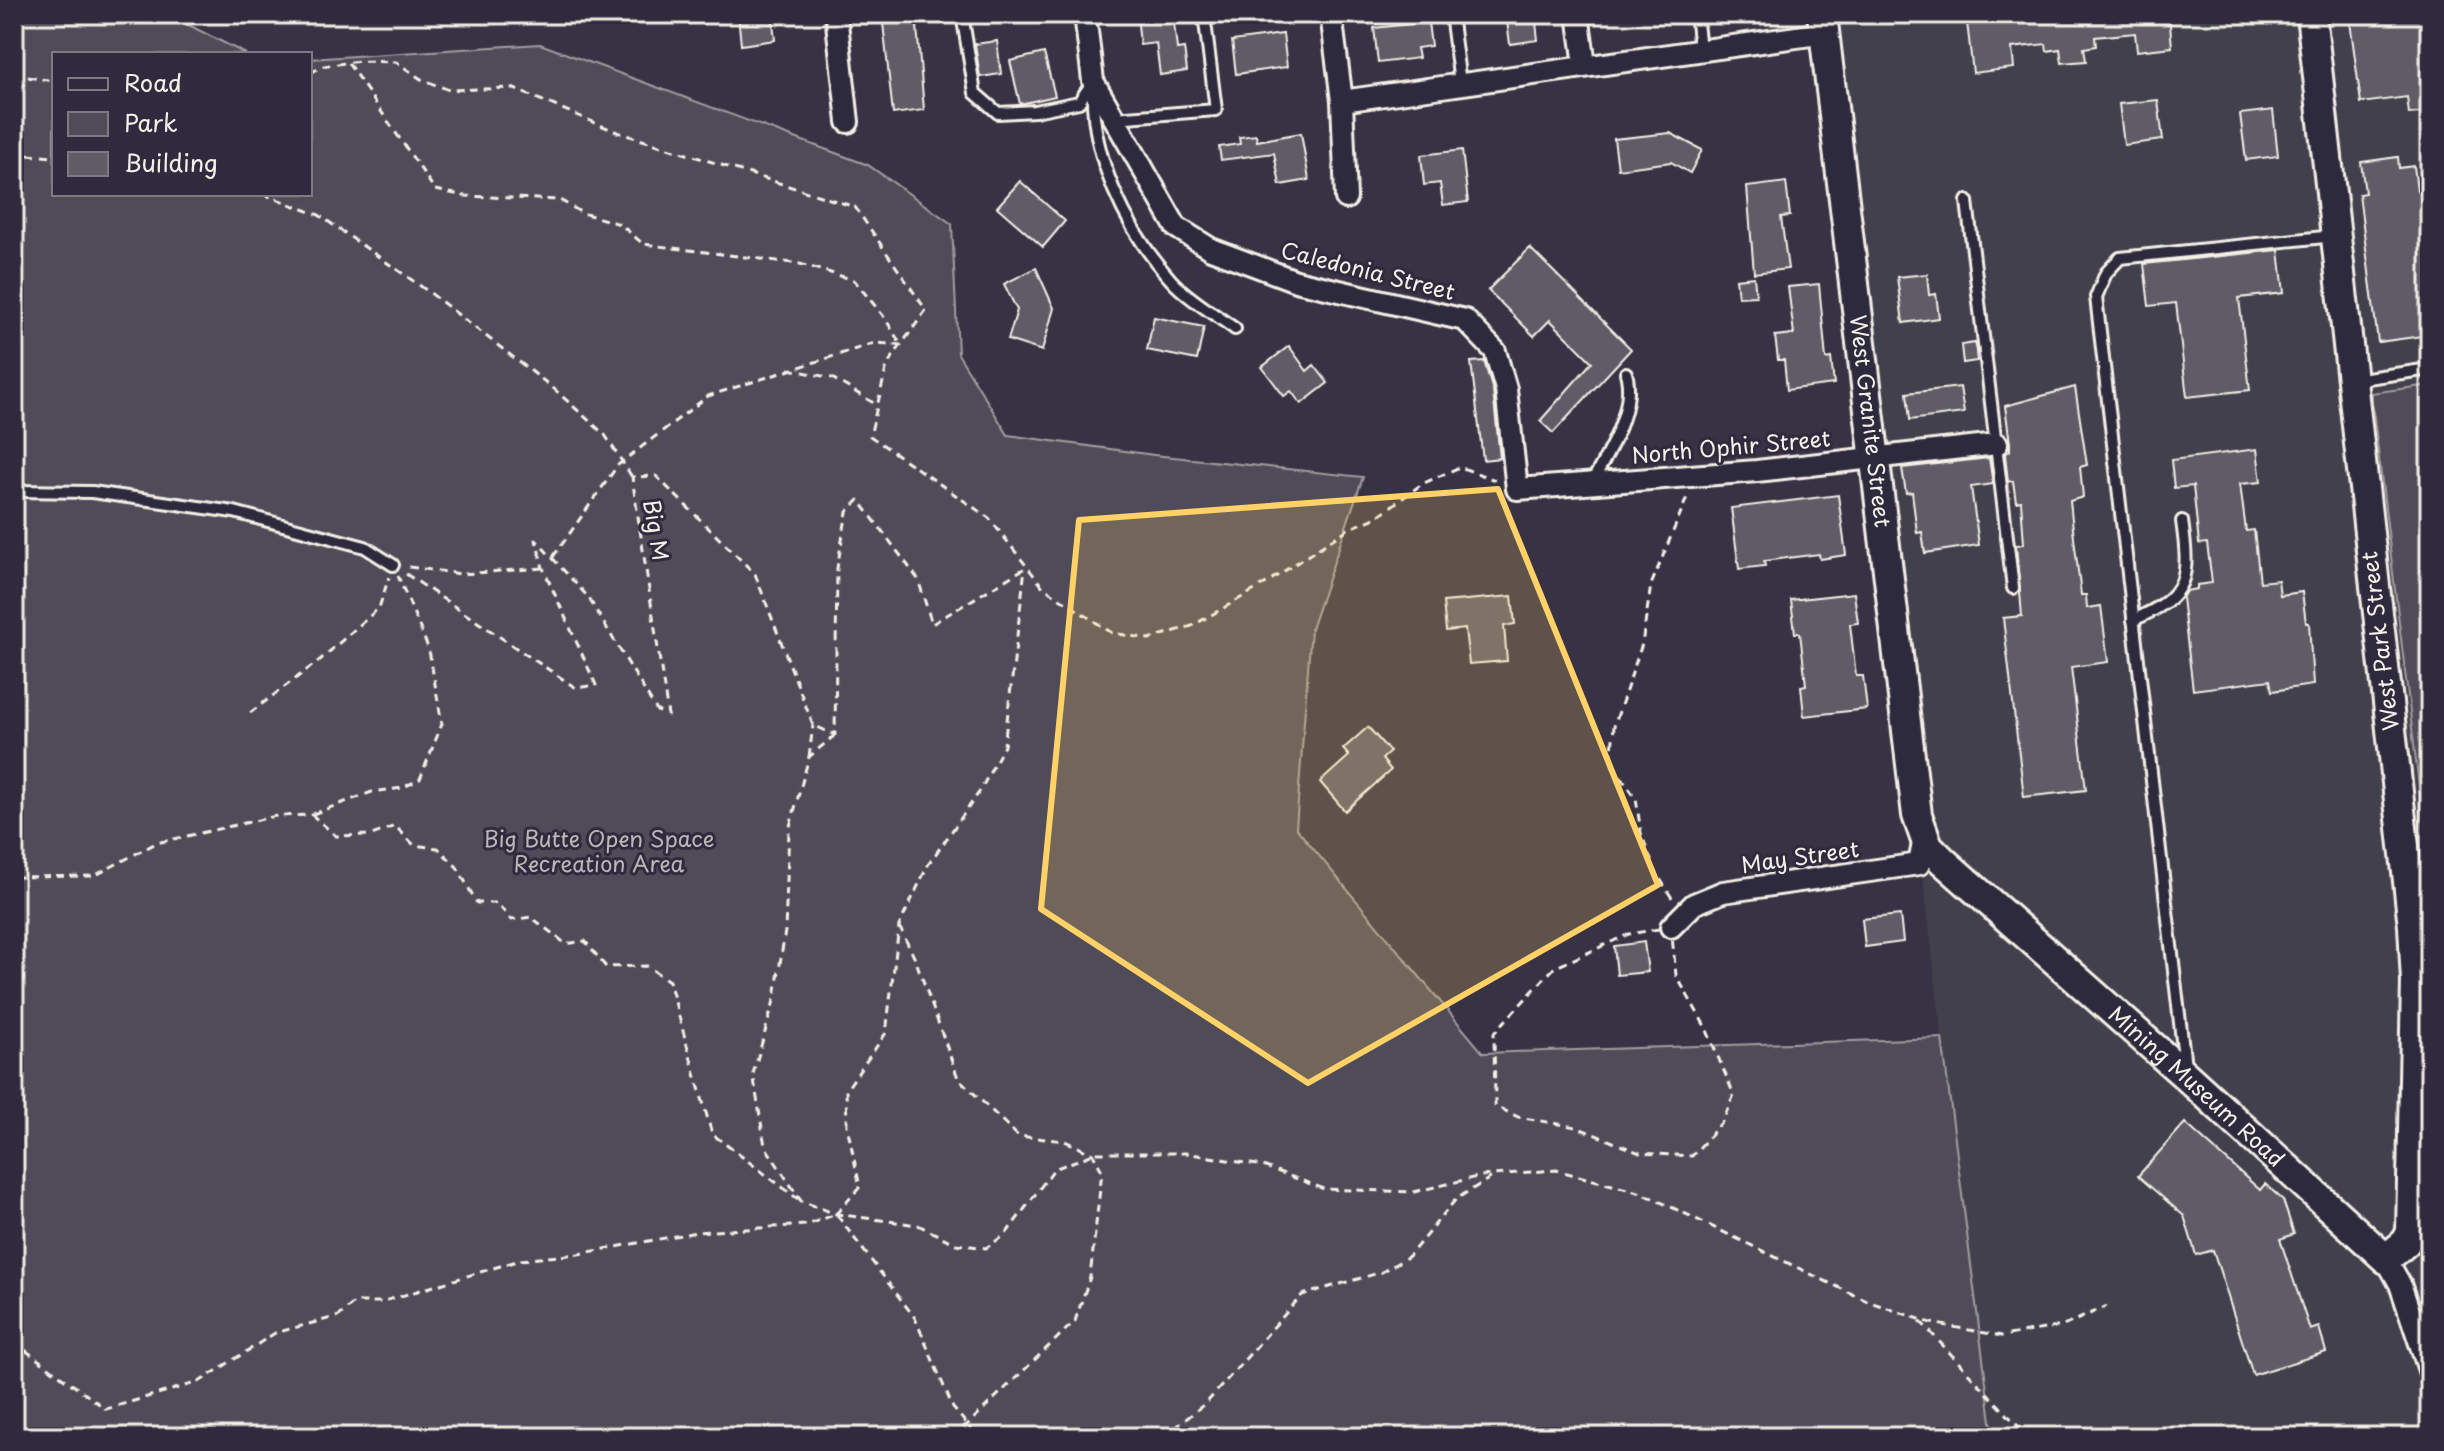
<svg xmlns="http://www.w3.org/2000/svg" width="2444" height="1451" viewBox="0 0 2444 1451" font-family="'Playpen Sans',sans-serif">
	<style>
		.built { fill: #433f4e }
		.green { fill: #504b59; stroke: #a29ea0; stroke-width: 2 }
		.building { fill: #5f5c67; stroke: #f4f1e8; stroke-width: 2 }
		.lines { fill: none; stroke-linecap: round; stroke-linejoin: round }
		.lane-casing { stroke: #f4f1e8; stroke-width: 16 }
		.street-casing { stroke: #f4f1e8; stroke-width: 26 }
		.secondary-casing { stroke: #f4f1e8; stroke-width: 34 }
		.path { stroke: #f4f1e8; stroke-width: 3; stroke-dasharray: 8 6; stroke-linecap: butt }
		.lane { stroke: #2f2a3d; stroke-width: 10 }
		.street { stroke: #2f2a3d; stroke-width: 20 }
		.secondary { stroke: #2f2a3d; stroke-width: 28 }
		.marked { fill: #ffd166; fill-opacity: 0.2; stroke: #ffd166; stroke-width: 6; stroke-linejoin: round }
		.labels { text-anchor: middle; stroke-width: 6; stroke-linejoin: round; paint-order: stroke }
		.street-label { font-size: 22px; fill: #f4f1e8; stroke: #2f2a3d }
		.park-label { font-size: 22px; fill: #bbb7b6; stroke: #2f2a3d }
	</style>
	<rect width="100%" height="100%" fill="#373244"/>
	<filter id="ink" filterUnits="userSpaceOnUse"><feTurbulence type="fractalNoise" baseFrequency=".0125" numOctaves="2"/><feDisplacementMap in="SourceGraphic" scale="16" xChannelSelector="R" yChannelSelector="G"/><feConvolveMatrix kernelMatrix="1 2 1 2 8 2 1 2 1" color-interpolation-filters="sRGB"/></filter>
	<g filter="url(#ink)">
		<path class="built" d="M1822,14H2430V1437H1993L1942,1038Z"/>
		<g class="green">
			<path d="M14,14H167L246,54H54V194H310V59L540,44L868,165L952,224L958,354L1008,435L1154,455L1363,477L1311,629L1296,828L1483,1053L1942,1038L1993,1437H14Z"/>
			<path d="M2430,385V933L2426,843L2371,393Z"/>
		</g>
		<g class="building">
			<path d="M738,14H772L775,40L741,45Z"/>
			<path d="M882,14H916L924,110L893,114Z"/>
			<path d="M1137,14H1173L1177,49L1184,48L1187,71L1160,75L1156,43L1140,45Z"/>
			<path d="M1506,14H1535L1538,40L1510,44Z"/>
			<path d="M1966,14H2169L2172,47L2137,51L2135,33L2095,37L2096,46L2084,48L2086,61L2062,63L2060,49L2047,51L2046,44L2012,48L2014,68L1973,73Z"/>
			<path d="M2349,14H2430V112L2409,114L2407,97L2361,103Z"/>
			<path d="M1428,22L1431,46L1417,48L1419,58L1378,63L1374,28Z"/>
			<path d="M1283,34L1287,67L1236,74L1232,41Z"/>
			<path d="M997,41L1001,74L980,77L975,44Z"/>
			<path d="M1044,53L1055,96L1020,104L1010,61Z"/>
			<path d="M2158,100L2163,140L2124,145L2119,104Z"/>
			<path d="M2273,110L2278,156L2246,160L2240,114Z"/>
			<path d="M1301,133L1309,180L1280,185L1274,153L1221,160L1219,147L1240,144L1239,137L1256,135L1257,141Z"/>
			<path d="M1670,133L1702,150L1690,173L1671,162L1618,169L1614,139Z"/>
			<path d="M1462,150L1468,202L1443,205L1440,183L1424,185L1421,155Z"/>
			<path d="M2398,157L2399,168L2414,166L2417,190L2430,188V335L2378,342L2359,194L2365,193L2361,162Z"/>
			<path d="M1020,181L1065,221L1043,247L997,207Z"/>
			<path d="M1786,182L1790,216L1781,217L1788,269L1754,273L1747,187Z"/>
			<path d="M1530,248L1631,349L1553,433L1540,421L1592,362L1550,320L1534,336L1488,290Z"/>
			<path d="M2279,250L2284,293L2239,298L2250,390L2187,397L2176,303L2149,306L2144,264Z"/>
			<path d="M1036,268L1054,308L1042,351L1008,340L1017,310L1004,284Z"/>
			<path d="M1927,274L1929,295L1936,294L1939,318L1903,323L1897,277Z"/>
			<path d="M1754,277L1756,296L1738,297L1736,279Z"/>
			<path d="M1819,284L1826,359L1831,358L1834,384L1787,390L1784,360H1778L1775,336L1794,334L1788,287Z"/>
			<path d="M1154,317L1204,327L1197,360L1147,350Z"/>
			<path d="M1975,343L1977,361L1963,363L1961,345Z"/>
			<path d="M1289,346L1307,371L1314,365L1328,383L1301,404L1291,391L1284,396L1262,367Z"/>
			<path d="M1484,361L1493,391L1500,458L1483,460L1471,362Z"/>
			<path d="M1960,387L1964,413L1910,420L1907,393Z"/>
			<path d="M2075,387L2087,465L2080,467L2083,497L2070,501L2074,538L2081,595H2086L2087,608L2101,606L2108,662L2071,667L2086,790L2024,797L2003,618L2022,616L2016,545L2024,544L2021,501L2016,502L2013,481L2008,482L2005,454L2010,451V443L2005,406Z"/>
			<path d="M2257,449L2261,482L2240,484L2246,531L2254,530L2260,582L2278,580L2280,595L2302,592L2306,623H2309L2313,685L2272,691L2270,680L2193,690L2182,598L2186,591L2197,589V585L2212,583L2207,543L2199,544L2193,486L2174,488L2171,460Z"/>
			<path d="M1989,458L1993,484L1971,487L1979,545L1925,553L1922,532L1917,533L1912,492L1906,493L1902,468Z"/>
			<path d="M1838,495L1846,555L1820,559L1819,554L1764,561L1765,566L1739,569L1731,508Z"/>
			<path d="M1854,593L1858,623L1850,624L1856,676H1863L1867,709L1804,716L1801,686L1806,685L1800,633H1795L1791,600Z"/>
			<path d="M1512,596L1515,624L1504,626L1507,661L1469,664L1465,629L1446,631L1443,602Z"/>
			<path d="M1368,727L1390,752L1382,759L1391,770L1345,811L1320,782L1349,756L1343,749Z"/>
			<path d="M1900,915L1903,942L1865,947L1862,919Z"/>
			<path d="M1644,942L1648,972L1617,975L1614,946Z"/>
			<path d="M2185,1123L2260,1190L2265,1184L2283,1200L2294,1234L2280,1239L2310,1330L2319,1327L2326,1352L2253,1375L2213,1250L2196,1255L2184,1216L2138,1176Z"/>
		</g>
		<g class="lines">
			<defs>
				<g id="lane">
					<path d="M962,14L975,93L998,113L1035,111L1079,102L1092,83"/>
					<path d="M1451,14L1460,83"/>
					<path d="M1696,14L1700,49"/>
					<path d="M1093,87C1090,155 1126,230 1171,280C1188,299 1215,314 1235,329"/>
					<path d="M1114,118L1216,110L1204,14"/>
					<path d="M1967,201L2013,588"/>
					<path d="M2353,380L2430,369"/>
					<path d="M1592,482C1608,453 1636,408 1626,373"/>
					<path d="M14,491L92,492L234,512L365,547L393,565"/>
					<path d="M2133,620C2189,596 2190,578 2182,521"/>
					<path d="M2185,1066L2096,297L2106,273L2120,258L2334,236"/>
				</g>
				<g id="street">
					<path d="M836,14L848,122"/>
					<path d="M1085,14L1093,81L1176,227L1211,249L1296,281L1465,320L1495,351L1506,389L1517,489L1757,471L1997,444"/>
					<path d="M1331,14L1342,101L1346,198"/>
					<path d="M1578,14L1585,65"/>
					<path d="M1342,101L1825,33"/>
					<path d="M1671,927L1694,904L1723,892L1919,864L1924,838"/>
					<path d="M2386,1259L2400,1284L2430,1373"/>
				</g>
				<g id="secondary">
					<path id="s1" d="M1822,14L1917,815L1928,846L1943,861L2186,1076L2386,1259L2406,1242L2411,1232L2416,981L2413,926L2311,14"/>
				</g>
			</defs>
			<use href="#lane" class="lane-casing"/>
			<use href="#street" class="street-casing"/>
			<use href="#secondary" class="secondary-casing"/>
			<g class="path">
				<path d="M348,63L435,190L465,196L560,200L582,213L620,224L643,244L800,264L854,280L885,318L901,345"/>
				<path d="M310,73L324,66L359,61L396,62L421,79L449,90L512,88L617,132L855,207L926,310L887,365L870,436L989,518L1043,587L1112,633L1149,639L1192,626L1260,587L1348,529L1375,518L1422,484L1460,467L1495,480"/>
				<path d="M14,75L54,81"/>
				<path d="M14,154L54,157"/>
				<path d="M263,194L319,215L429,292L553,388L605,435L632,477"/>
				<path d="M789,369L832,378L877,405"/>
				<path d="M553,557L618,465L708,396L875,343L901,345"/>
				<path d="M409,567L461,574L543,568"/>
				<path d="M406,574L576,688L596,685L543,568L536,540L588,597L657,711L668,715L632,477L656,476L755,574L813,725L835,735L837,568L847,512L859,500L918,579L932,624L1025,568"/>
				<path d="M250,713L320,660L379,608L389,577"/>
				<path d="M835,735L809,757L789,830L785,931L775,997L753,1074L765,1146L801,1201L836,1214L918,1225L956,1244L986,1248L1006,1234L1054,1169L1096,1153H1186L1263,1166L1324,1189L1414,1192L1481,1176L1556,1170L1642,1193L1867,1301L1931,1323L2002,1336L2063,1326L2107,1306"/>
				<path d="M809,757L813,725"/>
				<path d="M313,814L372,792L402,788L420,779L442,724L429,650L398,576"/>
				<path d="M14,877L94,876L156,843L276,816L312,815L336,836L372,835L395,826L414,845L438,848L457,867L477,903H497L511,920L531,917L566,944L585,941L606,967L647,966L669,981L712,1134L798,1199"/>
				<path d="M1672,898L1655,871L1641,833L1636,798L1611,764L1614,726L1642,644L1651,585L1688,495"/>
				<path d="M899,926L916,961L958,1078L1018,1136L1065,1141L1093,1154L1102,1171L1090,1277L1075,1321L967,1425L945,1437"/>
				<path d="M1671,927L1676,975L1706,1028L1734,1095L1722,1122L1692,1156L1640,1153L1576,1127L1518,1117L1495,1106L1494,1033L1554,968L1629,934Z"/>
				<path d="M836,1214L860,1187L847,1126L846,1090L886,1033L899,926L928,865L980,791L1004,746L1025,568"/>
				<path d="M1920,1321L2018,1426L2057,1437"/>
				<path d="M14,1342L106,1409L199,1382L275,1333L339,1316L355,1302H381L520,1260L578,1254L697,1232L807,1225L836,1214L915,1318L953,1408L978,1437"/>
				<path d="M1164,1437L1208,1401L1302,1295L1382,1272L1409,1256L1456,1199L1492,1177"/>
			</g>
			<use href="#lane" class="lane"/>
			<use href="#street" class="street"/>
			<use href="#secondary" class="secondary"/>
		</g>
	</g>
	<path class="marked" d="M1498,489L1658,885L1308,1083L1041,909L1079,520Z"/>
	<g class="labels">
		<g class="street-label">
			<text transform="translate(1368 271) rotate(14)" y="8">Caledonia Street</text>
			<text dy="8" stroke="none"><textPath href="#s1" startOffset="410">West Granite Street</textPath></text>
			<text transform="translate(1731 447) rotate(-5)" y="8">North Ophir Street</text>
			<text transform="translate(656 530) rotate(81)" y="8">Big M</text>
			<text transform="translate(2380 641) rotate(-97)" y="8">West Park Street</text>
			<text transform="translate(1800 857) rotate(-8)" y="8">May Street</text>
			<text dy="8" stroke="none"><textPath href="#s1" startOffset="1200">Mining Museum Road</textPath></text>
		</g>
		<g class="park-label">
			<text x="599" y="847">Big Butte Open Space<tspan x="599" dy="25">Recreation Area</tspan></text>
		</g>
	</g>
	<rect width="2444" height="1451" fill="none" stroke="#2f2a3d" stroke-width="48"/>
	<rect x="24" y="24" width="2396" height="1403" fill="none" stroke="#f4f1e8" stroke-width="3" filter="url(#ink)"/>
	<rect x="52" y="52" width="260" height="144" fill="#2f2a3d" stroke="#7e7a81" stroke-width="2"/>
	<rect x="68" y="78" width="40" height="12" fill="#2f2a3d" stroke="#7e7a81" stroke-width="2"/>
	<text x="124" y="92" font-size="24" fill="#f4f1e8">Road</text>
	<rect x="68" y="112" width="40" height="24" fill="#504b59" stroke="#7e7a81" stroke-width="2"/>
	<text x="124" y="132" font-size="24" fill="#f4f1e8">Park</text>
	<rect x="68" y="152" width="40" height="24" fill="#5f5c67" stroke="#7e7a81" stroke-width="2"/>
	<text x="124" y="172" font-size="24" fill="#f4f1e8">Building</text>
</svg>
